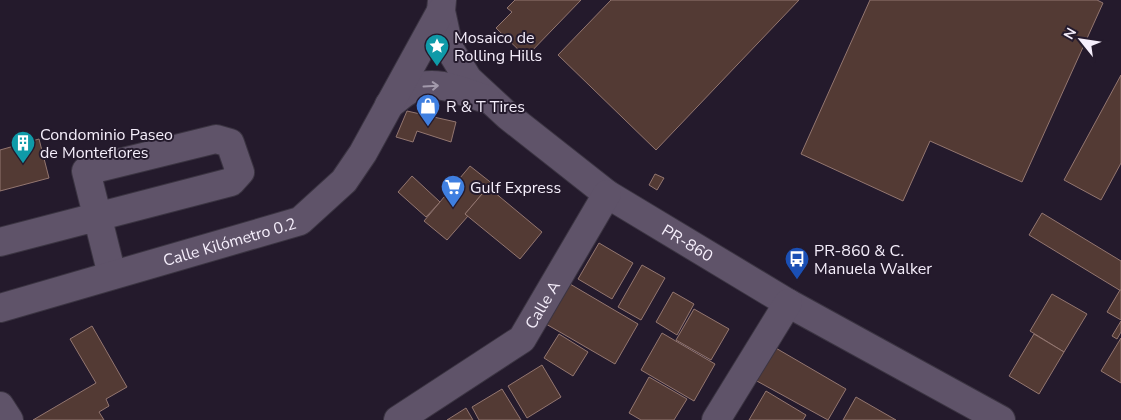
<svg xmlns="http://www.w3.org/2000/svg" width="1121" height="420" viewBox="0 0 1121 420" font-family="'Nunito Sans',sans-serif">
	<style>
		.building { fill: #533a34; stroke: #937670 }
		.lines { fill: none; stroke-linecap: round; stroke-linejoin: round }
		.minor-casing { stroke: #3b3442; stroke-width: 30 }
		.minor { stroke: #5f5369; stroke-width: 28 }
		.oneway { stroke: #a299ab }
		.labels { text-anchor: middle; stroke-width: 4; stroke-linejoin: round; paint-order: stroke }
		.poi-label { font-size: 16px; fill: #f5eefb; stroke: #241a2c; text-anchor: start }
		.street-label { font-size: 16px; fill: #f5eefb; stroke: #241a2c }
	</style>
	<rect width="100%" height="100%" fill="#241a2c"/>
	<g class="building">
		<path d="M515,0H581L526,57L496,28L512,12L507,8Z"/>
		<path d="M611,0H799L656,150L558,55Z"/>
		<path d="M870,0H1097L1103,3L1022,182L930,141L903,201L801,154Z"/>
		<path d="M1121,75V163L1101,200L1064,180Z"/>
		<path d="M407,111L456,122L451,142L417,131L413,142L396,137Z"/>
		<path d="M39,139L49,178L0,191V150Z"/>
		<path d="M470,166L494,185L490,189L488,187L465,214L468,216L447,240L424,221Z"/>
		<path d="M655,174L664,178L657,190L649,185Z"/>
		<path d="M412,176L440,202L426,217L398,192Z"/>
		<path d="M488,187L542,232L520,259L465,214Z"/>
		<path d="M1042,213L1121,261V291L1029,235Z"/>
		<path d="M599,243L633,263L612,299L578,279Z"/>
		<path d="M642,265L665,278L641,320L618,307Z"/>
		<path d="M570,284L638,324L615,364L546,324Z"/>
		<path d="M1120,290H1121V320L1107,312Z"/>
		<path d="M673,292L694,304L677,335L656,322Z"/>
		<path d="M1052,294L1087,314L1064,352L1030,331Z"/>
		<path d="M694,309L729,329L711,360L676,340Z"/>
		<path d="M1121,321V332L1117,339L1112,336Z"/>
		<path d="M92,326L127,387L106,399L109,406L99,412L104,420H33L96,383L70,339Z"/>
		<path d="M662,333L715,364L694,401L641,370Z"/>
		<path d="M559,334L588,352L573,376L544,358Z"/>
		<path d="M1034,334L1064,352L1039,394L1009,376Z"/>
		<path d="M1121,338V383L1101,371Z"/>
		<path d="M774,347L846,389L828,420L755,380Z"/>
		<path d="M542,365L561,397L527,418L508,386Z"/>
		<path d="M649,377L687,399L674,420H641L629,413Z"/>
		<path d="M502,389L521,420H479L472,407Z"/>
		<path d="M766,391L806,415L803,420H749Z"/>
		<path d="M856,397L896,420H843Z"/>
		<path d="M466,408L473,420H447Z"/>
	</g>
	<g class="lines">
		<defs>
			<g id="minor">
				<path id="s1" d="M442,0L441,11L449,48L468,79L508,116L607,194L788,303L1001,420"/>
				<path d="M389,105C396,100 404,92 412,89C436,78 463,92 486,99"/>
				<path d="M0,242L231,182L240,172L230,143L216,139L86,171L112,275"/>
				<path id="s2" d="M0,308L300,221L344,181L363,153L441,11"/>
				<path d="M0,406L9,420"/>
				<path id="s3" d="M398,420L522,339L607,194"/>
				<path d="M716,420L788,303"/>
			</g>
		</defs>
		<use href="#minor" class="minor-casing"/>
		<use href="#minor" class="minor"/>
	</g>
	<defs><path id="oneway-shaft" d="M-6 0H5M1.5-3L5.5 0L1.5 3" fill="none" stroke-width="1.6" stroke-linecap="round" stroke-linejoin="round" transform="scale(1.25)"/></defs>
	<use class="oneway" href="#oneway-shaft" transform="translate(431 86) rotate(-3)"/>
	<defs>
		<symbol id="sight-pin" viewBox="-11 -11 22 30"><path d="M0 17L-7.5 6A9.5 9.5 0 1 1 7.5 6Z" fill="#0f9aa8" stroke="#241a2c"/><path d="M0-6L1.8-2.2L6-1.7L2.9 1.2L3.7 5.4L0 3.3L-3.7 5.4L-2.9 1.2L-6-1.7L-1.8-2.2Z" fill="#fff"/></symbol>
		<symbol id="shop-pin" viewBox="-11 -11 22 30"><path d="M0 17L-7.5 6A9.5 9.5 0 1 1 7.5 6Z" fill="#3f7fe0" stroke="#241a2c"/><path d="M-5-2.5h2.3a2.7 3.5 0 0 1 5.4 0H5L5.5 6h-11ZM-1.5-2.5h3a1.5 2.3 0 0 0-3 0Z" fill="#fff"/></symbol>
		<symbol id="building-pin" viewBox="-11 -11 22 30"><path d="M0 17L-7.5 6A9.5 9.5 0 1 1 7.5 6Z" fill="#0f9aa8" stroke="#241a2c"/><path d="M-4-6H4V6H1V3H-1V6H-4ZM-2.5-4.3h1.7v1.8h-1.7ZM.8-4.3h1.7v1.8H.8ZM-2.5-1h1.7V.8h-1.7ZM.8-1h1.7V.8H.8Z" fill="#fff"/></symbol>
		<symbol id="supermarket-pin" viewBox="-11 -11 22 30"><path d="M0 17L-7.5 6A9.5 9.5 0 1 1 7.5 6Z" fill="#3f7fe0" stroke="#241a2c"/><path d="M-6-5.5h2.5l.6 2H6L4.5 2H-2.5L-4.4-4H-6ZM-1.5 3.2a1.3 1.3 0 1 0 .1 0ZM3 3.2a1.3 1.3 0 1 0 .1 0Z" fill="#fff"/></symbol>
		<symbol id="bus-pin" viewBox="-11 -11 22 30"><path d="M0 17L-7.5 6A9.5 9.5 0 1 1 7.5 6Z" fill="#1a4fb4" stroke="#241a2c"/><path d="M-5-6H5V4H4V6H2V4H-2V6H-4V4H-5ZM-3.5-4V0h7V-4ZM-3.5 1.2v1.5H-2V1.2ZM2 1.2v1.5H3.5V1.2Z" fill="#fff"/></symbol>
	</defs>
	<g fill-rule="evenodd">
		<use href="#sight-pin" x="423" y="32" width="28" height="38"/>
		<use href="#shop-pin" x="414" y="92" width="28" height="38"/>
		<use href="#building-pin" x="9" y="129" width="28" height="38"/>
		<use href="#supermarket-pin" x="439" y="173" width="28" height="38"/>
		<use href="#bus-pin" x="783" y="245" width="28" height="38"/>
	</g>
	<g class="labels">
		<g class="poi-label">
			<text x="454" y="43">Mosaico de<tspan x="454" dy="18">Rolling Hills</tspan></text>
			<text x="446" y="112">R &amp; T Tires</text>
			<text x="40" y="140">Condominio Paseo<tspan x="40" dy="18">de Monteflores</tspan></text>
			<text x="470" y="193">Gulf Express</text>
			<text x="814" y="256">PR-860 &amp; C.<tspan x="814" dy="18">Manuela Walker</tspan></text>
		</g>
		<g class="street-label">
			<text dy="6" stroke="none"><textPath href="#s2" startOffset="239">Calle Kilómetro 0.2</textPath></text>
			<text dy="6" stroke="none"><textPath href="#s1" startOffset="360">PR-860</textPath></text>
			<text dy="6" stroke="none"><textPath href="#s3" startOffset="188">Calle A</textPath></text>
		</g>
	</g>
	<g transform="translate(1081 40) rotate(300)" stroke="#241a2c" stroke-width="4" paint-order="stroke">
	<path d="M0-4L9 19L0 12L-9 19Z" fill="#f5eefb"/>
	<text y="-8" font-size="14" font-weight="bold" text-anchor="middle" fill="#f5eefb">N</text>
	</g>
</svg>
